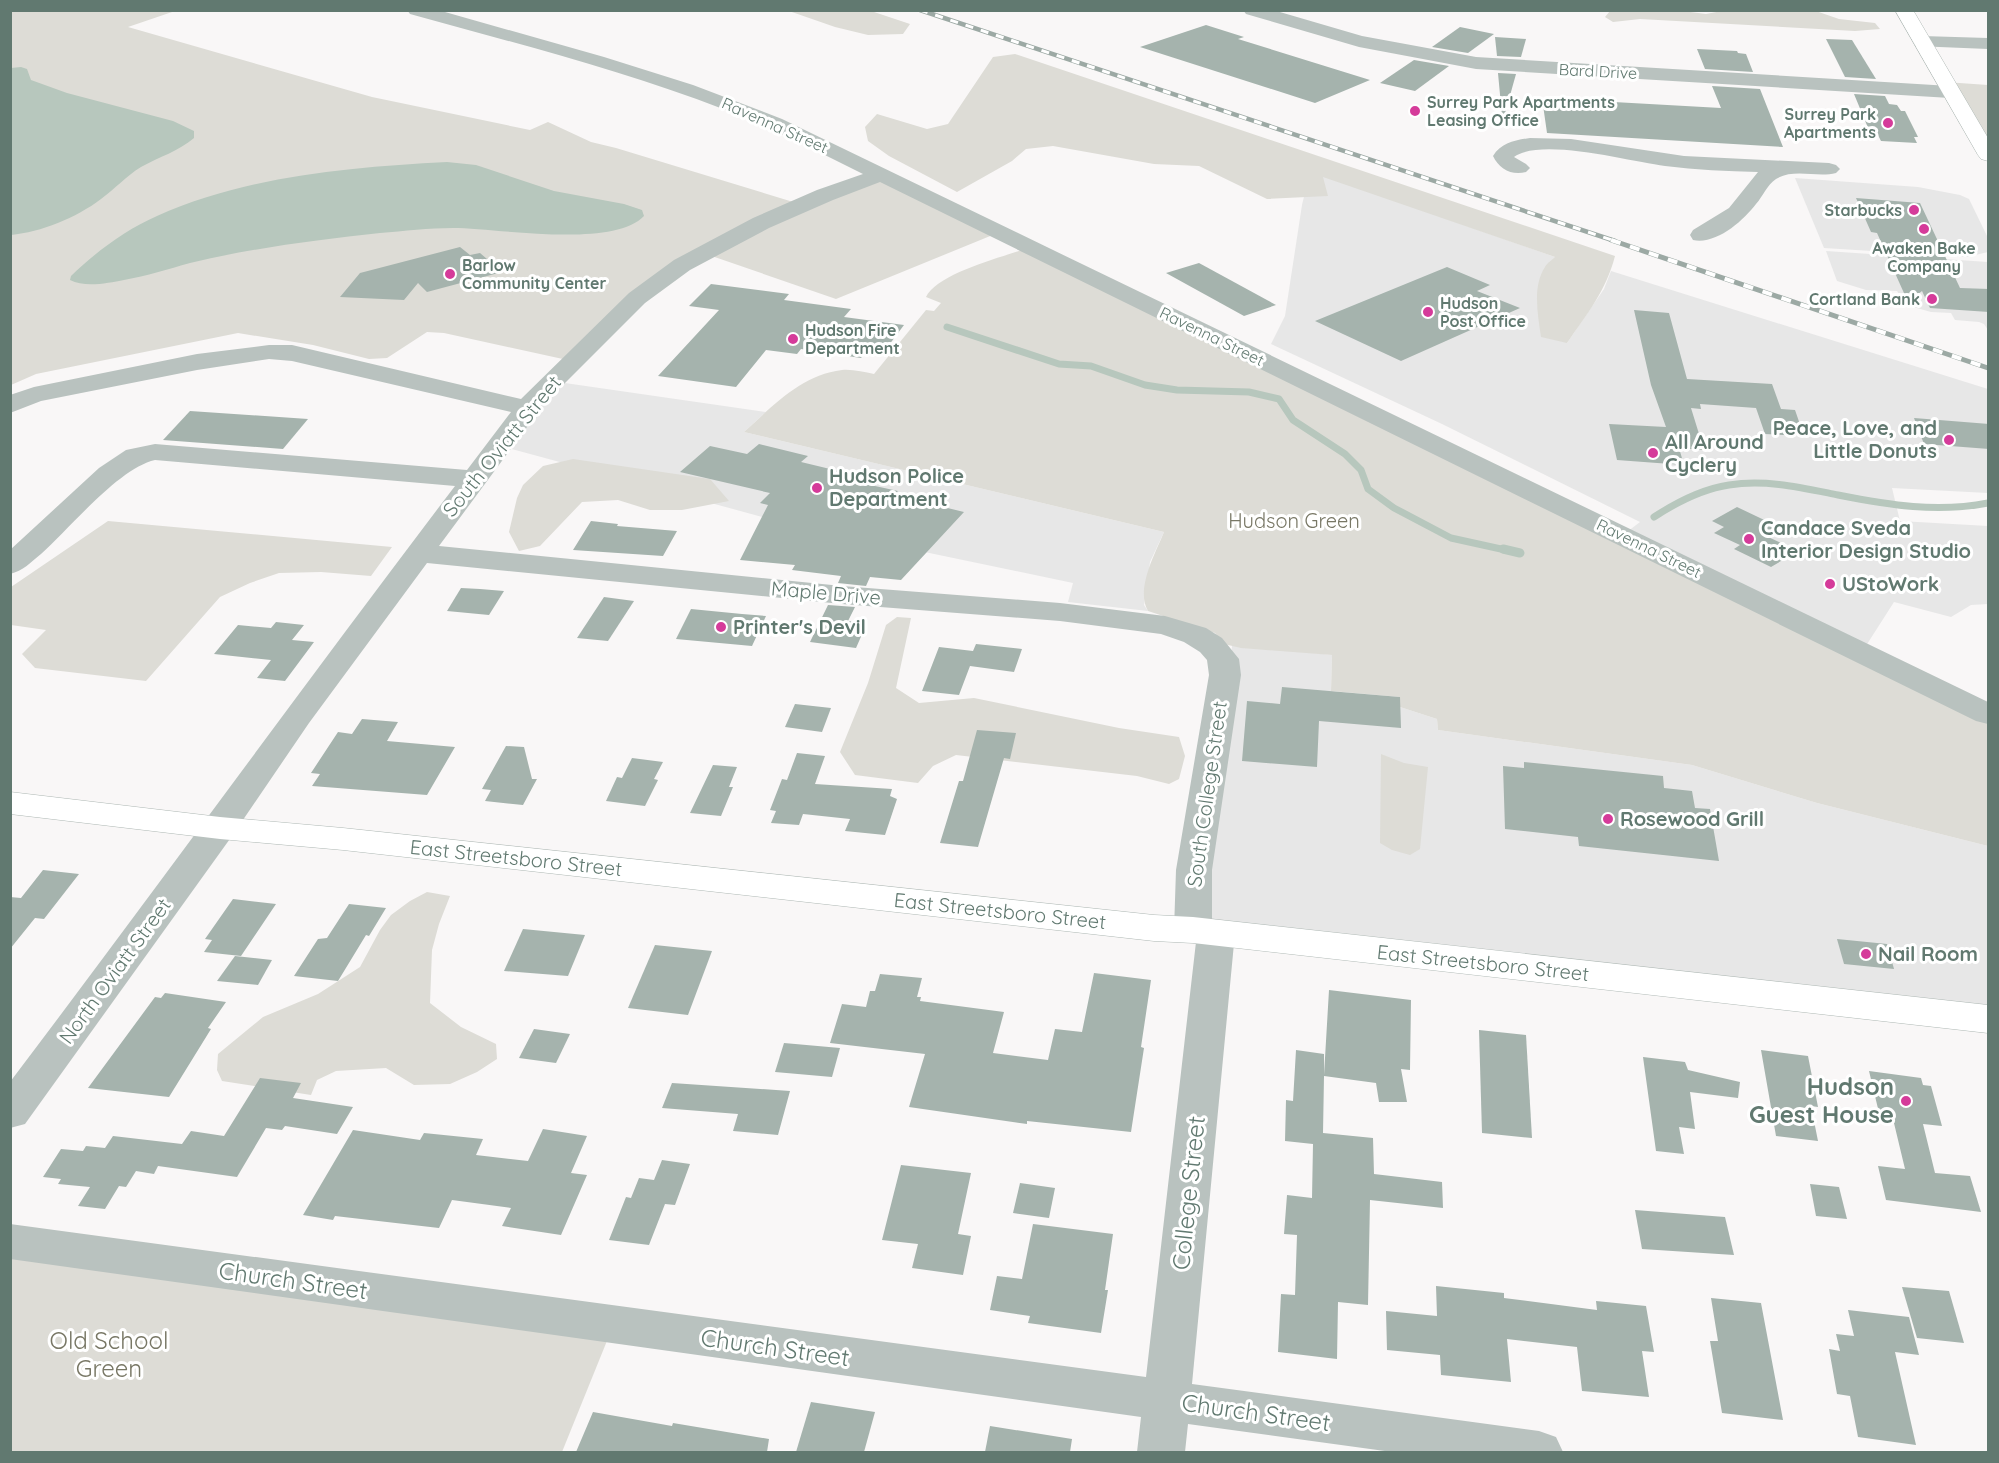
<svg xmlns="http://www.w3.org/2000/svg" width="1999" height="1463" viewBox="0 0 1999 1463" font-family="Quicksand,sans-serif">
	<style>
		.built { fill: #e7e7e7 }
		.green { fill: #dddcd6 }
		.water { fill: #b7c7bd }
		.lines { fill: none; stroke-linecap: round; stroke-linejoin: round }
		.stream-far1 { stroke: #b7c7bd; stroke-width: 7 }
		.stream { stroke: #b7c7bd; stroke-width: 9 }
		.building { fill: #a5b3ad }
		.major-casing { stroke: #aeb8b4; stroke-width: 1 }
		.minor { fill: #b9c2bf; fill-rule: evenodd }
		.major { fill: #fff; fill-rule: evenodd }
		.rail-far1-casing { stroke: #9ca9a4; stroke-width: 4.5 }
		.rail-casing { stroke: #9ca9a4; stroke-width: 5 }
		.rail-far1 { stroke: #fff; stroke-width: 3; stroke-dasharray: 8; stroke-linecap: butt }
		.rail { stroke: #fff; stroke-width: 4; stroke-dasharray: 10; stroke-linecap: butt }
		.poi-dot { fill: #d53b9a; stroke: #fff; stroke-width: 2 }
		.labels { text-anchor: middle; stroke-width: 6; stroke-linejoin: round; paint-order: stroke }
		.far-street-label { font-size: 16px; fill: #617970; stroke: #fff }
		.far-poi-label { font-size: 16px; font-weight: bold; fill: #617970; stroke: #fff; text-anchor: start }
		.poi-label { font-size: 20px; font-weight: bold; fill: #617970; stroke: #fff; text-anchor: start }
		.street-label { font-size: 20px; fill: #617970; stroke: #fff }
		.park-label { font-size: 20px; fill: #787765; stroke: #fff }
		.near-poi-label { font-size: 24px; font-weight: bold; fill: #617970; stroke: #fff; text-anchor: end }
		.near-street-label { font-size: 24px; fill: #617970; stroke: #fff }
		.near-park-label { font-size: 24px; fill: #787765; stroke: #fff }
	</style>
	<rect width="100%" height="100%" fill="#f9f7f7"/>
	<g class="built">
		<path d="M1310,171L1555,257L1567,343L1604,289L1611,271L1988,389V493L1892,488L1900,521L1988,526V604L1971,605L1951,617L1894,602L1862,652L1623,535L1640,522L1442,424L1271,344L1285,316L1302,205Z"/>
		<path d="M1795,178L1918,187L1960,195L1969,199L1988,238V252L1967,257L1824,248Z"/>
		<path d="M1826,251L1988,262V330L1984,324L1979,322L1955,320L1951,313L1931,312L1906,305L1897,291L1866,290L1837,281Z"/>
		<path d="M558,382L766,412L744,432L1164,532L1150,562L1144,605L1148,611L1068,602L1073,583L781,522L504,447Z"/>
		<path d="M1243,645L1332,655L1331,691L1400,707L1437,719L1438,730L1692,765L1817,803L1988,846V1017L1207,926V908L1232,646Z"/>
	</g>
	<g class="green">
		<path d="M11,11H175L128,27L372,97L530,130L548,122L591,142L616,148L803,205L880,175L1000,232L836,299L703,253L572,361L444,333L427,332L387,358L369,359L313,345L238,333L36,374L11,385Z"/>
		<path d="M789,11H871L910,24L903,34L868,35L835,27Z"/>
		<path d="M1610,11L1675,10L1706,14L1727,10H1813L1839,19L1875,23L1880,29L1855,31L1640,19L1613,22L1605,17Z"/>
		<path d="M1015,54L1615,256C1606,291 1587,314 1567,343L1541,337C1538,315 1532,287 1545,267C1547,263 1552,260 1555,257L1323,177L1328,196L1267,199L1199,166L1154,164L1053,146L1026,149L1012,161L957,192L889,156L868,141L865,127L877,114L927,129L948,124L993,57Z"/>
		<path d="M1945,82L1988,85V155L1950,92Z"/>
		<path d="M1031,247L1988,713V846L1817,803L1692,765L1438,730L1437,719L1400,707V697L1331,691L1332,655L1241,648L1224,644L1215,633L1148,611C1135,589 1156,552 1164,532L744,432C773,406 801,375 842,370C852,369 864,372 874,374L926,310L934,311L941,303L926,297C937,273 1006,256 1031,247Z"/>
		<path d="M573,459L710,479L729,501L682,510H650L618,500L582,502L540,546L519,551L509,532L517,498L523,485L543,466Z"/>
		<path d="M108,521L119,522L392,547L371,576L321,572L279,573L250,583L220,597L146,681L35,668L22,654L46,630L11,625V587Z"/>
		<path d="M897,617L911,618L896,688L919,703L974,698L1119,728L1179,737L1185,756L1179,779L1169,784L1137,776L956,755L933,766L918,783L855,775L840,752L868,683L886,625Z"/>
		<path d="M1381,754L1404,763L1428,767L1420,849L1410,855L1392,850L1380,843Z"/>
		<path d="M427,892L450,896L439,924L432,950L430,1003L461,1027L496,1044L497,1059L477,1072L450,1084L414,1085L386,1068L336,1071L317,1080L311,1095L222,1081L217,1070L218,1054L263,1017L318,994L360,967L380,930L391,915L410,901Z"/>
		<path d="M11,1241L613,1326L562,1452H11Z"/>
	</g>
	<g class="water">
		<path d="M21,67L27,69L31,80L67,93L173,121L194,131V138C179,151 159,157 141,167C126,176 115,189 101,199C76,218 41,232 11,235V68Z"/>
		<path d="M447,162L476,165L554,191L624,204L642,210L644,216C613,249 497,228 453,228C429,228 404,231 380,233C317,240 252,248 190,263C168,269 147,276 124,280C108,283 85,288 70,280L71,276C96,252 125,230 157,216C247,176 350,167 447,162Z"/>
	</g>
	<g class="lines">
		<g class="stream-far1">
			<path d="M947,327L1059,364L1091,366L1145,385L1177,390L1249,392L1279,399L1293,420L1345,454L1361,470L1368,489L1394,508L1451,538L1510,551"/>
			<path d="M1654,517C1677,502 1702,489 1729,485C1766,479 1803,488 1838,495C1889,505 1937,513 1988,503"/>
		</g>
		<path class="stream" d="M1503,549L1520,553"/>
	</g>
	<g class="building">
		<path d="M1206,25L1244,37L1238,39L1370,80L1315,103L1140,47Z"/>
		<path d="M1460,27L1494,34L1468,53L1432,47Z"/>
		<path d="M1495,37L1526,39L1521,57L1497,56Z"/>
		<path d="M1826,39L1852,40L1876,79L1845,77Z"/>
		<path d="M1697,49L1737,51L1738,53L1746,54L1753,72L1705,69Z"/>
		<path d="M1414,60L1449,66L1415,91L1380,83Z"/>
		<path d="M1498,73L1516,74L1504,117L1502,116Z"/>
		<path d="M1712,86L1760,89L1783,147L1547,133L1542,98L1721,108Z"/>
		<path d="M1854,94L1885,96L1889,104L1897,105L1901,111H1905L1918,137H1914L1917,143L1881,141L1878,135H1871Z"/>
		<path d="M1856,198L1920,203L1960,288L1989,289V312L1930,308L1922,291L1908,302L1877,233L1871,232Z"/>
		<path d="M460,247L470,255L480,253L502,272L427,292L418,283L404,300L340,297L360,273Z"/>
		<path d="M1199,263L1276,305L1244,316L1166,273Z"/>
		<path d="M1447,267L1490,285L1477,291L1520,308L1401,361L1315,321Z"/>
		<path d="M711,284L789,294L784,300L851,309L844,317L904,325L883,353L867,350L861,358L801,349L797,354L766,350L736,387L658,376L719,310L689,306Z"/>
		<path d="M1634,310L1669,313L1687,379L1772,384L1781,409L1795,410L1804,436L1765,434L1756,408L1700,404L1701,409L1691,408L1704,450L1679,448L1684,465L1617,460L1609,424L1666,427L1651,385Z"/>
		<path d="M190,411L308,419L283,449L163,440Z"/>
		<path d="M1914,418L1989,424V449L1924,444Z"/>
		<path d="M759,444L808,456L801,462L880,481L875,486L898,491L894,495L964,512L901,580L870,577L866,586L838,583L841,576L792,570L795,565L740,560L768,505L760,503L770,493L680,472L710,446L747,454Z"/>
		<path d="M1737,507L1779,527L1764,535L1798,551L1771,567L1734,549L1740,545L1714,533L1724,527L1712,521Z"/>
		<path d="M591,521L618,524L617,526L677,531L663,556L573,550Z"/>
		<path d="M461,588L480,589L504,591L489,615L447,611Z"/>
		<path d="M604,597L634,601L608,641L577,638Z"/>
		<path d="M828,605L855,607L848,621L867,623L856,648L810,642Z"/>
		<path d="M691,609L742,614L766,616L752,646L676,639Z"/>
		<path d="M276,622L304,625L292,640L314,642L285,681L257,678L271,660L214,654L238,625L271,628Z"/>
		<path d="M976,644L1022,649L1014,672L970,666L959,695L922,691L939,647L973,651Z"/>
		<path d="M1282,687L1400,697L1401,728L1319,721L1317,767L1242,761L1247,701L1280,704Z"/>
		<path d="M795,704L831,708L822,732L785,727Z"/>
		<path d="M362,719L398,722L387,741L455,747L427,795L312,786L320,774L311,773L338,732L352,734Z"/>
		<path d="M977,730L1016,733L1010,759L1004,758L978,847L940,843L959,781H963Z"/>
		<path d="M506,746L524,747L532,779H537L523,805L485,801L491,790L482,789Z"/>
		<path d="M797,753L825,756L815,784L892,789L890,796L897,799L885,835L845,831L850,819L803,814L799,825L771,823L776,811L770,810L782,779L787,780Z"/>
		<path d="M632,758L663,762L654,779L658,780L645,806L606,801L617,777L622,778Z"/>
		<path d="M1524,762L1663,776L1664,788L1692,791L1695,808L1710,809L1719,861L1579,846L1578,837L1505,829L1503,766L1524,768Z"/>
		<path d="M713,765L737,767L729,787H733L721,816L690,813Z"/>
		<path d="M43,870L79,874L44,919L35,918L10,949V897L21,898Z"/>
		<path d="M233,899L276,904L241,956L204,952L212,940L205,939Z"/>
		<path d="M349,904L386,908L369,936L366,935L338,981L294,976L318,939L327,938Z"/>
		<path d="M523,929L585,935L568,976L504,971Z"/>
		<path d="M1837,939L1887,944L1894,969L1844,964Z"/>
		<path d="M655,945L712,951L688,1015L628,1008Z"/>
		<path d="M235,956L272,960L258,985L217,981Z"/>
		<path d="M1094,973L1151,980L1141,1047L1144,1048L1131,1132L1027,1121V1124L909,1107L925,1054L830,1043L842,1004L866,1007L870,991H875L880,974L922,978L917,997H921L920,1001L1004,1012L993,1053L1048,1060L1055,1029L1082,1032Z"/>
		<path d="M1329,990L1411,1000L1410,1070L1401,1069L1407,1102H1379L1376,1083L1324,1076L1323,1133L1373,1138L1374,1174L1442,1182L1443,1208L1370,1200L1368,1305L1338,1302L1337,1359L1278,1352L1281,1294L1295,1295L1297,1235L1284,1234L1287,1195L1312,1198L1313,1144L1285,1141L1286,1100L1293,1101L1296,1050L1324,1054V1075Z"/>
		<path d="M165,993L226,1002L208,1028L211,1029L169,1097L88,1088L155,997L161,998Z"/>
		<path d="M534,1029L570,1034L556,1063L519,1058Z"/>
		<path d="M1479,1030L1526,1035L1532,1138L1482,1133Z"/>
		<path d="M784,1043L840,1048L832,1077L775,1072Z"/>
		<path d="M1761,1050L1808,1056L1818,1107L1811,1106L1818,1141L1776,1136Z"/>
		<path d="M1643,1057L1685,1062L1688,1070L1740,1082L1738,1098L1690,1092L1695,1129L1679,1127L1684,1154L1656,1151Z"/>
		<path d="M1869,1071L1921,1078L1923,1085L1931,1086L1942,1126L1923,1124L1935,1173L1970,1176L1981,1212L1886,1200L1878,1166L1905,1169L1893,1119L1880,1117Z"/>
		<path d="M260,1078L301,1083L293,1098L353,1107L337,1134L285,1126L282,1130L266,1128L237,1177L158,1166L154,1174L136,1171L126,1187L119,1186L105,1209L78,1206L90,1187L58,1184L61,1179L43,1177L61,1149L83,1151L86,1146L105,1148L113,1136L182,1144L191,1131L224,1136Z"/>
		<path d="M672,1083L790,1091L778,1135L733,1131L738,1114L662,1108Z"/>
		<path d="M543,1129L587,1136L571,1173L587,1175L561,1235L502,1226L511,1208L452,1200L439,1228L335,1216L333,1220L303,1215L353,1130L420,1140L424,1133L483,1139L476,1155L528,1161Z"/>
		<path d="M662,1160L690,1164L675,1205L665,1204L649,1245L609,1240L626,1197L631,1198L639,1178L654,1180Z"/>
		<path d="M901,1165L971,1173L958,1234L971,1236L963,1275L912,1268L918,1244L882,1240Z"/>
		<path d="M1020,1183L1055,1188L1049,1218L1013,1213Z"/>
		<path d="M1810,1184L1839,1187L1847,1219L1816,1216Z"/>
		<path d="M1635,1210L1725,1217L1734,1255L1642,1249Z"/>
		<path d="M1033,1224L1113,1234L1105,1290H1108L1101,1333L1028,1323L1030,1316L990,1310L997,1276L1022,1279Z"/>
		<path d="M1436,1286L1504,1293V1298L1597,1310L1596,1301L1646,1306L1654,1352L1642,1351L1649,1397L1582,1391L1577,1347L1507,1339L1511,1382L1441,1375L1440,1355L1387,1350L1386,1311L1437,1316Z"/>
		<path d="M1902,1287L1949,1291L1964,1343L1917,1338Z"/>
		<path d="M1711,1298L1761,1303L1783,1420L1722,1413L1710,1341H1718Z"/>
		<path d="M1848,1310L1909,1317L1919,1355L1895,1352L1916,1445L1858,1437L1850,1396L1837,1394L1829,1349L1840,1351L1836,1334L1854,1336Z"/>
		<path d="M811,1402L875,1412L864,1452H796Z"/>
		<path d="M593,1412L672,1426L673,1423L769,1439L767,1452H576Z"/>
		<path d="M990,1426L1072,1439L1070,1452H985Z"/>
	</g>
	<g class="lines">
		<defs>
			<g id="major">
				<path d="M1895,10H1913L1988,138V161L1981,159L1978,155Z"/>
				<path d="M10,792L220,817L343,828L1154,915L1193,917L1988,1005V1033L1193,943L1154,941L343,850L220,839L10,814Z"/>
			</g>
		</defs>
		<use href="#major" class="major-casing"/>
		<g class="minor">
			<path d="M407,10H438L604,57L693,85L782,119L1988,702V724L1976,721L880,182L833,200L769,228L690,270L645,303L544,404L439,546L842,586L1060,603L1165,616L1206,628L1222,638L1239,659L1241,675L1212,870V922L1216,920L1229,924L1235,933L1192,1384L1539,1431L1556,1437L1563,1452H1392L1188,1424L1185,1452H1137L1141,1417L10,1259V1224L1146,1377L1196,942L1180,939L1174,930L1176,870L1209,675L1207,660L1200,652L1184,642L1161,634L1060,621L842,604L427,563L309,723L232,836L25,1124L10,1128V1082C160,884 305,683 455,486L155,460C119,468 70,528 41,554C31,562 23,571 10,574V550L99,468L126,450L155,444L467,470L511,412L292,361L269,359L197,370L41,401L10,413V395L34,387L197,354L269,345H292L521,399L629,293L674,260L753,218L817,190L863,174C817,151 771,127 723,109C621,70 515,43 410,14Z"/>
			<path d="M1243,10H1273L1362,36L1476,57L1950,86L1957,88L1960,92L1957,96L1950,98L1476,69L1359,47L1246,14Z"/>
			<path d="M1922,36L1988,38V49L1915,46L1913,42L1915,38Z"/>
			<path d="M1530,138L1571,139L1684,156L1829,163L1836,165L1840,169L1836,173C1817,178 1794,168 1776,179C1767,185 1763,196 1756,204C1743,221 1716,245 1693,240L1690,235L1693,230L1729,208L1758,172C1727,171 1696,170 1665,166C1631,162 1542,137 1514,157L1526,164L1530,168L1526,172C1512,176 1499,169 1493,156C1501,143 1515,140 1530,138Z"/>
		</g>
		<use href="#major" class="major"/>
		<defs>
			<path id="rail-far1" d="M920,10L1615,241"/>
			<path id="rail" d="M1611,240L1988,368"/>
		</defs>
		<use href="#rail-far1" class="rail-far1-casing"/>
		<use href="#rail" class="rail-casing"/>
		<use href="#rail-far1" class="rail-far1"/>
		<use href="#rail" class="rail"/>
	</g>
	<g class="poi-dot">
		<circle cx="1415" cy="111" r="6"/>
		<circle cx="1888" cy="123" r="6"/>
		<circle cx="1914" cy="210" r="6"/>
		<circle cx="1924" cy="229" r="6"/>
		<circle cx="450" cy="274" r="6"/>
		<circle cx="1932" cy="299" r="6"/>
		<circle cx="1428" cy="312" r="6"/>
		<circle cx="793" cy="339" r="6"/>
		<circle cx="1949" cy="440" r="6"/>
		<circle cx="1653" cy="453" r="6"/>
		<circle cx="817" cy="488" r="6"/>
		<circle cx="1749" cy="539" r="6"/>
		<circle cx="1830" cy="584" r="6"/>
		<circle cx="721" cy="627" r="6"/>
		<circle cx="1608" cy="819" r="6"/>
		<circle cx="1866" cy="954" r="6"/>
		<circle cx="1906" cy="1101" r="6"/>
	</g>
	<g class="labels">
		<g class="far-street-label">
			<text transform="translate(1598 71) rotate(3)" y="6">Bard Drive</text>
			<text transform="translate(775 125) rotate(24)" y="6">Ravenna Street</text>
			<text transform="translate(1212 336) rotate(26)" y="6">Ravenna Street</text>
			<text transform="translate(1649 548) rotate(26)" y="6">Ravenna Street</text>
		</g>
		<g class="far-poi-label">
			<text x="1427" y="108">Surrey Park Apartments<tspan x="1427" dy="18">Leasing Office</tspan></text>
			<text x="1876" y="120" text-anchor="end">Surrey Park<tspan x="1876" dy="18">Apartments</tspan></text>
			<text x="1902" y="216" text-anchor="end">Starbucks</text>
			<text x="1924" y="254" text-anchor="middle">Awaken Bake<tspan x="1924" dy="18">Company</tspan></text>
			<text x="462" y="271">Barlow<tspan x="462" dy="18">Community Center</tspan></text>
			<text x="1920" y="305" text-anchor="end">Cortland Bank</text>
			<text x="1440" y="309">Hudson<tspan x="1440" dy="18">Post Office</tspan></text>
			<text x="805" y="336">Hudson Fire<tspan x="805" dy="18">Department</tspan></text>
		</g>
		<g class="poi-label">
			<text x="1937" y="435" text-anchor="end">Peace, Love, and<tspan x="1937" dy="23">Little Donuts</tspan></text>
			<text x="1665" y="449">All Around<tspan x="1665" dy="23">Cyclery</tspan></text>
			<text x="829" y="483">Hudson Police<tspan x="829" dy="23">Department</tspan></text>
			<text x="1761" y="535">Candace Sveda<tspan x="1761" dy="23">Interior Design Studio</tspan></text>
			<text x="1842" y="591">UStoWork</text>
			<text x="733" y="634">Printer's Devil</text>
			<text x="1620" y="826">Rosewood Grill</text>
			<text x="1878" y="961">Nail Room</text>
		</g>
		<g class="street-label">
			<text transform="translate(502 446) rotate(-51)" y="7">South Oviatt Street</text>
			<text transform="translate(826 593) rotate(5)" y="7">Maple Drive</text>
			<text transform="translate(1207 794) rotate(-82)" y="7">South College Street</text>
			<text transform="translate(516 858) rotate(6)" y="7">East Streetsboro Street</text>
			<text transform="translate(1000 911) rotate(6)" y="7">East Streetsboro Street</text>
			<text transform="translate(1483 963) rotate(6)" y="7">East Streetsboro Street</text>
			<text transform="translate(115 971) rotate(-54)" y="7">North Oviatt Street</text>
		</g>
		<g class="park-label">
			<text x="1294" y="528">Hudson Green</text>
		</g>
		<g class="near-poi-label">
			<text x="1894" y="1095">Hudson<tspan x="1894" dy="28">Guest House</tspan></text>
		</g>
		<g class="near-street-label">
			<text transform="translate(1189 1193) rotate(-84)" y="8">College Street</text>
			<text transform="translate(293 1281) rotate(8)" y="8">Church Street</text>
			<text transform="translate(775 1348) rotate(8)" y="8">Church Street</text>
			<text transform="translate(1256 1413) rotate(8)" y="8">Church Street</text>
		</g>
		<g class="near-park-label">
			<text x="109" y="1349">Old School<tspan x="109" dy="28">Green</tspan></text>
		</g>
	</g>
	<rect width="1999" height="1463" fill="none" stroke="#617970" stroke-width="24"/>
</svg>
